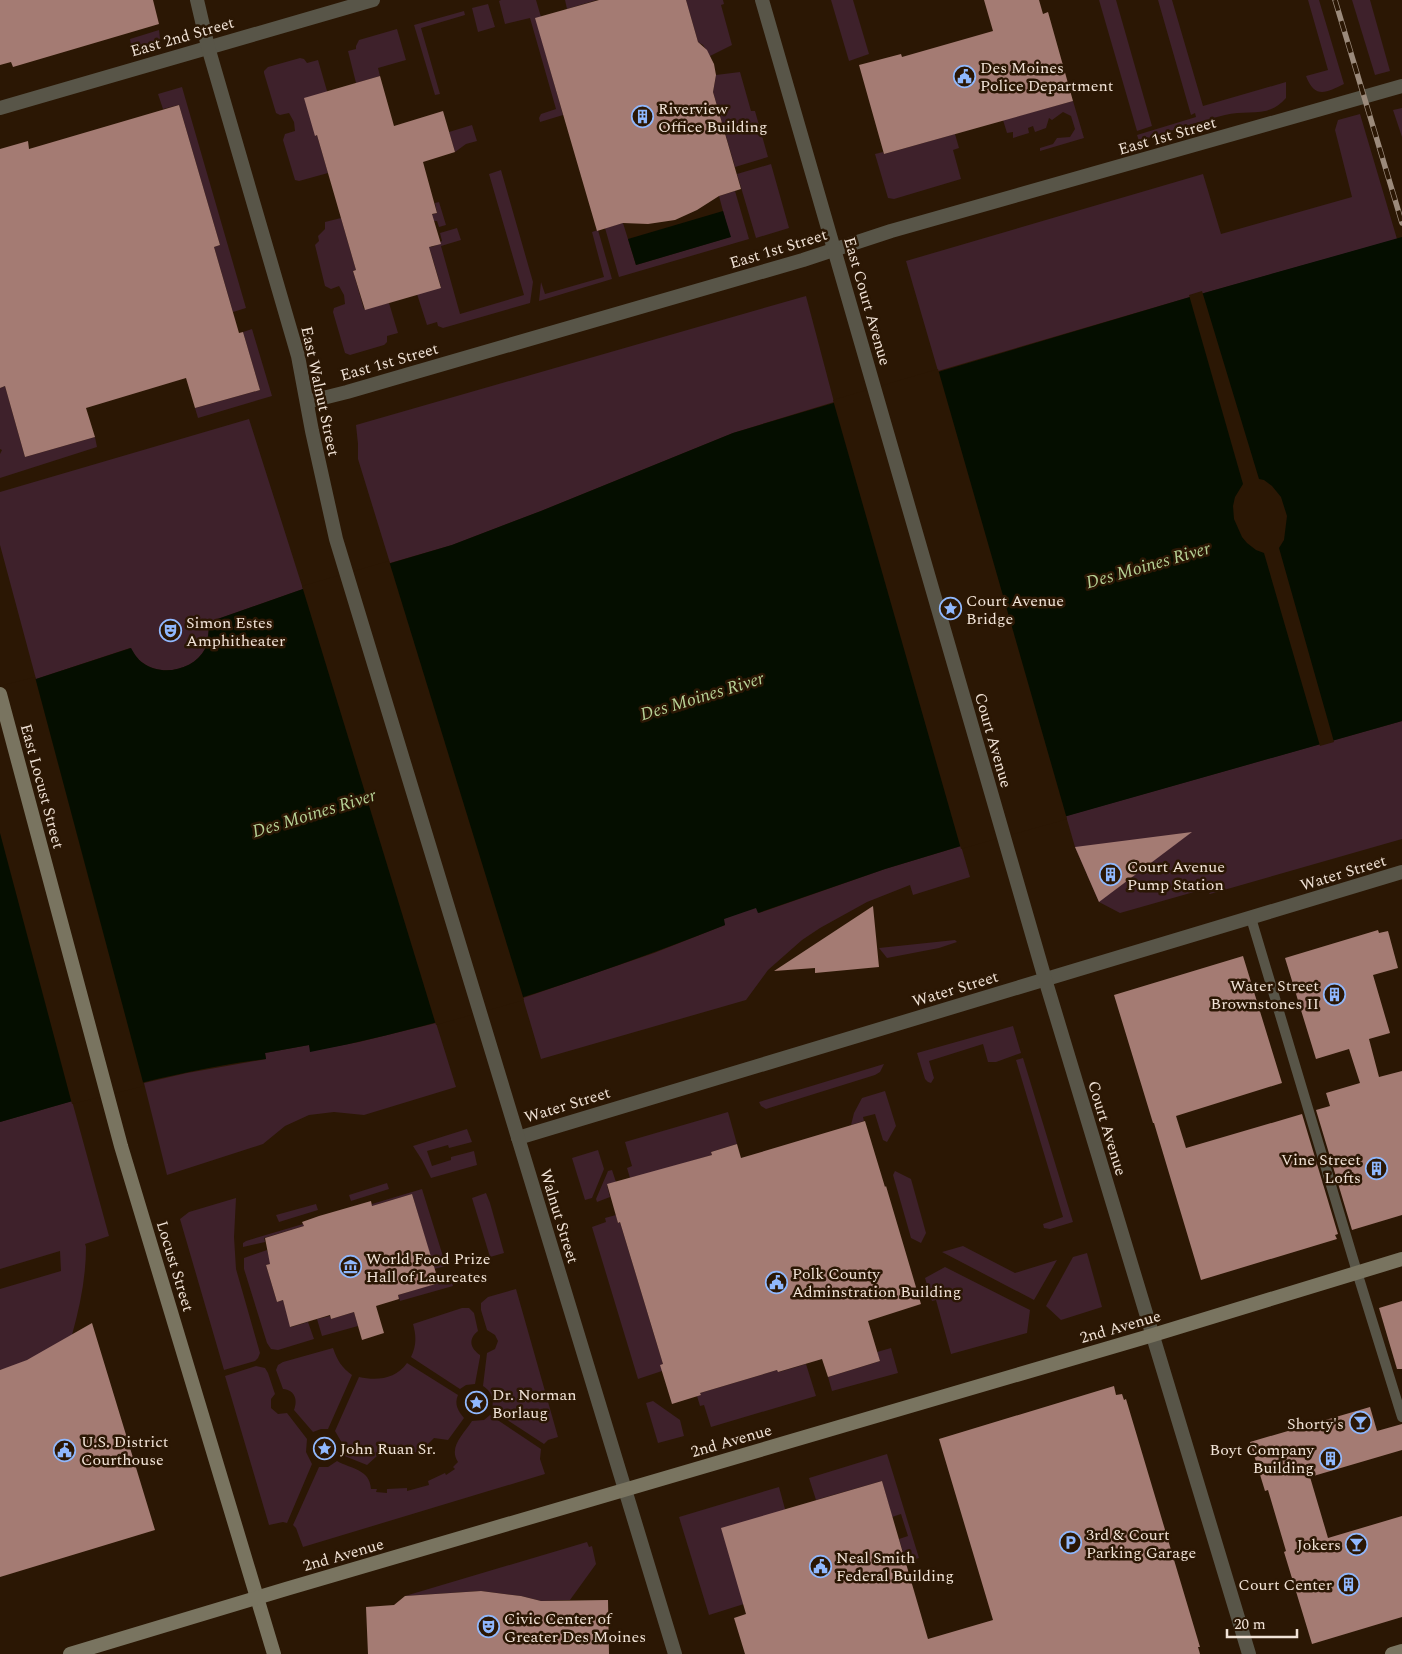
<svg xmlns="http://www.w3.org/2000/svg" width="1402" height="1654" viewBox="0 0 1402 1654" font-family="Spectral,serif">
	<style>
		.green { fill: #3e212b }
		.water { fill: #050e00 }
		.pier { fill: #2b1704 }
		.building { fill: #a47b73 }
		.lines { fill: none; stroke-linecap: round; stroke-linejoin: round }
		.service { stroke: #585548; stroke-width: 10 }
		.minor { stroke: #585548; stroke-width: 14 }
		.tertiary { stroke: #585548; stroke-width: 14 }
		.secondary { stroke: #797460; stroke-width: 14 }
		.rail-casing { stroke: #9b8a7b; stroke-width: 5.5 }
		.rail { stroke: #2b1704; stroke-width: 4; stroke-dasharray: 11; stroke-linecap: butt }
		.labels { text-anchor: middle; stroke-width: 5; stroke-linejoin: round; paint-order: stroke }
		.street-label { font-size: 16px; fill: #f1e3d7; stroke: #2b1704 }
		.poi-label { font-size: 16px; fill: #f1e3d7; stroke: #2b1704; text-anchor: start }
		.water-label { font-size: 18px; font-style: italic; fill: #b6d196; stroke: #2b1704 }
	</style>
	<rect width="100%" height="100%" fill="#2b1704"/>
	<g class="green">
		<path d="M501,0H536L541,17L536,19L563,115L540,122L539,118L541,114L556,109L530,18L505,24L499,1Z"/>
		<path d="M565,0H597L567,9Z"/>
		<path d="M686,0H723L724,4L721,5L732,45L710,56L703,45L698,42Z"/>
		<path d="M831,0H853L869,54L849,61Z"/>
		<path d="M1099,0H1116L1152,126L1137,131Z"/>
		<path d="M1158,0H1172L1203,106L1286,82V98C1268,119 1247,109 1225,115C1196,122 1167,132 1139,141L1137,135L1196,117L1195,113L1191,115Z"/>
		<path d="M1308,0H1319L1344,84C1327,92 1315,100 1306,76L1328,70Z"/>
		<path d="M1352,0H1370L1390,71L1375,75Z"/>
		<path d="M488,4L495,27L478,32L472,8Z"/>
		<path d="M464,11L465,15L421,28L440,94L435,95L414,25Z"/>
		<path d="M397,29L406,60L378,68L380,76L356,83L348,51L356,49V46L359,40Z"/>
		<path d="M159,30L161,47L143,52L131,45L130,39Z"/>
		<path d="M300,58L304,59L307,63L318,60L327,91L315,136L317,135L328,173L299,181L295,180L283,140L285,134L295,131L294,122L289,113L280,115L276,113L264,73V71L268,67Z"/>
		<path d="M740,72L751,111H755L768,157L735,167L713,92L716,75Z"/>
		<path d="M182,87L246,308L233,312L214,247L220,245L179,105L163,109L158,94Z"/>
		<path d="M1073,101L1084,138L1040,151V148L1053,144L1057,138L1070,137L1075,129L1071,116L1063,112L1052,120L1049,118L1046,128L1035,132L1033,126L1028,128L1029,133L1013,138V132L1007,133L1003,120Z"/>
		<path d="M1402,108V137L1393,110Z"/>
		<path d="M1360,114L1397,239L1190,297L938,371L906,261L1203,174L1221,234L1352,197L1335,130L1338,120Z"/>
		<path d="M472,125L477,141L466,144L455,152L449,132Z"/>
		<path d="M955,134L959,148L953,150L961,179L894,199L888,198L875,154L883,152L884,154Z"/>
		<path d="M771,164L789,228L756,238L737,174Z"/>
		<path d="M501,170L533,282L530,303L443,328L438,326L437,322L427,325L417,294L441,287L430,250L409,221L437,213L435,203L439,202L446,225L439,227L437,221H434L428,237L431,247L440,244V242L442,241L440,233L457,228L461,240L441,246L460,314L524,295L489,174Z"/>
		<path d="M735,191L749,239L619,277L605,228L623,223L636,265L730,237L719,196Z"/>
		<path d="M341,218L356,270L353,271L364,309L389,303L398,333L387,336V342L384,345L350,355L345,353L333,312L334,308L345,304L344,295L339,286L331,289L325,286L315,245L319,241L318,236L325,229V222Z"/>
		<path d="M598,230L612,279L539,301L541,282L545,294L604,277L592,232Z"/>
		<path d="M806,296L834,402L733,433L541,511L452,545L390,563L358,459V444L356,425Z"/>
		<path d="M252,329L272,396L198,418L195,408L260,390L243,332Z"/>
		<path d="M5,386L25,457L95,437L97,447L0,478V454L2,450L0,449V388Z"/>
		<path d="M249,419L303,589L209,622C209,631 208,641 205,649C194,670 162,677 143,663C137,659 134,653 130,648L36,679L0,545V492Z"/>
		<path d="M1402,721V839L1210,894H1209L1211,891L1202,883L1194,892L1120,913L1099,902L1075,847L1066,816Z"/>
		<path d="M961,846L970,877L913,895L910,885L867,902L820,928L802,940L768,970L746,1000L541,1059L523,998L654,953L725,925L723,919L756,907L759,913L885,869Z"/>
		<path d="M955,940L957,942L939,948L887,958L879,948Z"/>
		<path d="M436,1023L456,1087L364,1115L334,1112L309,1115L285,1126L263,1144L167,1175L144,1083L187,1073L266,1059L265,1053L309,1045L311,1051L359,1042Z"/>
		<path d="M1013,1026L1021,1053L996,1062H988L983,1044L929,1061L934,1078L931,1083L928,1082L925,1079L917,1053Z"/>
		<path d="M1023,1058L1073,1222L1050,1229L1044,1228L1043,1224L1063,1217L1016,1060Z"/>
		<path d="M884,1064L880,1072L875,1075L766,1109L761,1106L759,1102Z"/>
		<path d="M885,1091L896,1126L887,1142L883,1140L875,1114L863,1117L864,1121L851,1125L854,1113L862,1098Z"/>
		<path d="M72,1101L109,1236L85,1244L86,1247C86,1277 80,1306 72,1335C49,1348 26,1364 0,1370V1289L61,1271L60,1251L0,1269V1122Z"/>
		<path d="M728,1112L737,1144L711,1152L712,1155L637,1177L636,1176L630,1178L627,1168L632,1166L625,1142Z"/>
		<path d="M467,1129L472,1142L449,1148L448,1145L427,1151L432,1166L451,1160V1157L474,1151L477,1165L431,1178L422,1160L413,1146Z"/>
		<path d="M598,1150L604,1169L592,1198L585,1200L572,1158Z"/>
		<path d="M612,1170L616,1182L607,1185L610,1197L597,1202L596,1199L608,1171Z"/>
		<path d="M895,1171L911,1179L926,1233L921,1243L911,1238L893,1175Z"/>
		<path d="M387,1183L389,1189L351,1201L349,1195Z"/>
		<path d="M422,1189L446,1266L434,1269L412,1194L372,1206V1204Z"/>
		<path d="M486,1193L490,1203L504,1253L490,1257L472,1198Z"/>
		<path d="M236,1198L234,1237L236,1269L260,1353L258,1358L255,1361L224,1370L180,1219L189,1212Z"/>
		<path d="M316,1204L318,1210L279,1222L276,1215Z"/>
		<path d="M616,1215L618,1223L620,1222L663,1364L662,1371L638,1379L592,1227L606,1222L605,1218Z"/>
		<path d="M303,1224L304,1226L264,1238L265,1242L243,1247V1243L246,1241Z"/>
		<path d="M963,1246L1015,1273L1057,1260L1034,1300L942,1252Z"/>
		<path d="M267,1250L271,1264L266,1265L277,1302L283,1300L291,1327L308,1322L314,1339L278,1350L271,1349L267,1343L244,1269V1258Z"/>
		<path d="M1087,1253L1102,1307L1061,1320L1046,1306L1073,1257Z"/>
		<path d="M945,1267L1030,1310L1027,1333L951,1354L936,1300L932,1301L925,1278Z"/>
		<path d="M449,1274L453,1286L400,1301L398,1295L438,1283L437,1277Z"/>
		<path d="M516,1289L558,1437L548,1440L544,1444L492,1410C494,1399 492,1392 483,1386L487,1353L495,1349L498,1341L495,1335L487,1330L481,1310V1303L488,1297Z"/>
		<path d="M462,1308H469L474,1313L478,1331C468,1339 470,1348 480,1355V1357L475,1384L466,1385L460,1389L411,1357C417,1345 416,1335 413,1324Z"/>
		<path d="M354,1312L358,1326L322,1336L317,1319L330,1316L331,1319Z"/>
		<path d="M333,1348C337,1360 342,1368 352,1375L328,1429H321L313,1432L294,1410C298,1400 295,1390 283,1389L276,1370L278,1365L283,1362Z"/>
		<path d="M891,1348L898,1373L832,1391L828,1377L880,1361L877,1352Z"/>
		<path d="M407,1363L458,1395C454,1404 458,1411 464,1418L448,1440L434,1438C430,1442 426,1446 422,1449C407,1459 393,1455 377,1456L367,1465L342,1455V1443L335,1431L359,1377C377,1381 396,1379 407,1363Z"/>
		<path d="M806,1364L816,1396L711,1427L704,1405L700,1406L697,1396L701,1395L700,1393L777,1370L779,1372Z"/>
		<path d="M256,1366L265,1368L268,1373L275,1394L271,1399V1408L278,1414L287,1413L307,1439L306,1452L312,1464L287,1523L283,1522L269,1525L225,1376Z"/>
		<path d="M653,1401L680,1420L684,1436L658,1443L646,1403Z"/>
		<path d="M490,1415L541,1449L540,1459L545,1474L303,1547L296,1528L293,1525L319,1467H328L337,1461C351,1469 370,1469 371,1489H377L376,1492L387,1493V1489L407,1488V1491L429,1485L428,1481L445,1473L446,1475L455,1469L453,1467L458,1462C448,1447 464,1434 472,1421L484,1420Z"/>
		<path d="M887,1454L919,1558L906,1562L899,1539L908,1536L901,1514L892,1517L882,1481L816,1500L809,1478Z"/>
		<path d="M779,1487L785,1509L744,1604L709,1615L679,1517Z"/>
		<path d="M587,1542L589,1547L592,1546L596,1564L570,1600L541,1601L521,1596L481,1591L405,1596Z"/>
	</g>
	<g class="water">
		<path d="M723,211L731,237L636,265L628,239Z"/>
		<path d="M1402,237V721L961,846L885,869L758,913L756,908L724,919L725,925C590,978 453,1024 310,1052L309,1045L265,1053L266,1059C176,1070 87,1097 0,1122V689L36,679L131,648C134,653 137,659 143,663C162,677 194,670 205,649C208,641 209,631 209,622L303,589L452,545L541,511L733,433L1190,297Z"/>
	</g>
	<g class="pier">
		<path d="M1202,291L1259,479L1264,480L1272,486L1281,497L1287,516L1284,540L1279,548L1334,742L1320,746L1264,553L1256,550L1247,543L1242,537L1234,519L1233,506L1235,497L1243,484L1189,295Z"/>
		<path d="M938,369L1067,819L961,849L833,400Z"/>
		<path d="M389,561L524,1000L436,1025L302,586Z"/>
		<path d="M35,677L144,1086L72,1104L0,833V686Z"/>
	</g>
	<g class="building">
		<path d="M0,0H153L159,24L13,67L11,62L0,65Z"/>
		<path d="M599,0H686L698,42L707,50L714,64L716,75L713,92L741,189L719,196L697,210L675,220L648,224L623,223L597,231L535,18Z"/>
		<path d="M984,0H1039L1043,14L1048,12L1073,101L884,154L859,65L901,54L902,57L993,31Z"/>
		<path d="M380,76L394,126L443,111L455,152L423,162L437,213L432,214L441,244L429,247L441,288L365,310L353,271L356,270L317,135L315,136L304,98Z"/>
		<path d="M179,105L220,245L214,247L239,333L243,332L260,390L195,408L186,378L86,408L95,437L25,457L5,386L0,388V149L28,141L29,149Z"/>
		<path d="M1192,832L1099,902L1075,847Z"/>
		<path d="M873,906L879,967L815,973V968L774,971Z"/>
		<path d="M1378,930L1379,933L1388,931L1398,968L1373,975L1390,1033L1369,1039L1379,1077L1402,1071V1215L1352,1230L1316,1110L1330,1106L1326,1093L1360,1083L1349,1049L1316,1059L1285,958Z"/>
		<path d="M1243,956L1282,1083L1176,1116L1186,1148L1302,1114L1338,1234L1335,1235L1337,1239L1201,1280L1154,1123H1153L1114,995Z"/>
		<path d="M865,1121L885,1187L886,1186L921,1304L868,1321L880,1361L828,1377L822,1359L778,1372L777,1370L700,1393L701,1395L672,1404L660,1365L663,1364L620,1222L618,1223L607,1184L712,1155L711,1152L737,1144L741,1158Z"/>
		<path d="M412,1194L439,1283L398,1295L399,1299L376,1306L384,1333L362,1340L354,1312L331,1319L330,1315L290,1327L283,1300L277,1302L266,1265L270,1264L265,1238L304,1226L302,1222L319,1216L371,1201L372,1206Z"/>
		<path d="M1402,1301V1369H1397L1379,1308Z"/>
		<path d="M92,1323L155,1530L0,1577V1370L27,1360Z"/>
		<path d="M1114,1386L1116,1395L1122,1394L1124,1400L1126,1399L1200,1647H1198L1200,1654H745L734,1618L746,1614L721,1528L882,1481L928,1639L993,1620L939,1439Z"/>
		<path d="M1370,1407L1377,1431L1402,1424V1450L1310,1477L1328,1538L1402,1516V1617L1312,1644L1284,1552L1286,1551L1268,1490L1265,1491L1250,1442Z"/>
		<path d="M481,1591L521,1596L541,1601L608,1600L609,1654H368L366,1607L394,1605L405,1596Z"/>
	</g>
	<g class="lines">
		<path class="service" d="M1251,918L1357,1272L1402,1417"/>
		<g class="minor">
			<path d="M0,108L373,0"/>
			<path d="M307,402L347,392L803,260L891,231L1402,86"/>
			<path d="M518,1138L1402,872"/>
		</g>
		<g class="tertiary">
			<path d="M197,0L208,47L298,356L312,431L336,539L675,1654"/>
			<path d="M762,0L1045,979L1249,1654"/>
		</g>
		<g class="secondary">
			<path d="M0,694L121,1146L274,1654"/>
			<path d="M70,1654L286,1589L1153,1335L1402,1259"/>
			<path d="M1392,1654L1402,1651"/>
		</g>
		<defs>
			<path id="rail" d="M1335,0L1402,223"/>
		</defs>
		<use href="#rail" class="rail-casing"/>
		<use href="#rail" class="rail"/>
	</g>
	<defs>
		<symbol id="civic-ring" viewBox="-11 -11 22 22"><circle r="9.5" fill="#2b1704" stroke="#90b8fd" stroke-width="1.5"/><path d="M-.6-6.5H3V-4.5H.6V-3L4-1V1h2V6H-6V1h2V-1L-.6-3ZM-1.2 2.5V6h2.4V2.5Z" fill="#90b8fd"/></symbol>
		<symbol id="building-ring" viewBox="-11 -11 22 22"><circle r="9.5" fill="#2b1704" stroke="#90b8fd" stroke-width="1.5"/><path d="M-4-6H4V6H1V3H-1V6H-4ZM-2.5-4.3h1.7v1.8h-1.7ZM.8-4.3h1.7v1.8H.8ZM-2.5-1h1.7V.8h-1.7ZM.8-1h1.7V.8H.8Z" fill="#90b8fd"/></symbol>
		<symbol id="sight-ring" viewBox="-11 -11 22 22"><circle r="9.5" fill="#2b1704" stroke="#90b8fd" stroke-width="1.5"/><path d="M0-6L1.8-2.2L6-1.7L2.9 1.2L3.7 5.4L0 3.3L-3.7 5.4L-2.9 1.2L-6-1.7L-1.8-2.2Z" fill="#90b8fd"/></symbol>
		<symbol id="theatre-ring" viewBox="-11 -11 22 22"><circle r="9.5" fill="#2b1704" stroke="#90b8fd" stroke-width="1.5"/><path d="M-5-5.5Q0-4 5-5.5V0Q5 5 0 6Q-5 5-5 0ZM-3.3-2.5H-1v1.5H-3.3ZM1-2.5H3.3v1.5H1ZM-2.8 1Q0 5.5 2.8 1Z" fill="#90b8fd"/></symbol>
		<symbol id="museum-ring" viewBox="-11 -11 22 22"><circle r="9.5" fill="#2b1704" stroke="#90b8fd" stroke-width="1.5"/><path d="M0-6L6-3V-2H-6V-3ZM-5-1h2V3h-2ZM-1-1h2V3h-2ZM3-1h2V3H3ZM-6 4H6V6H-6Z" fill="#90b8fd"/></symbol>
		<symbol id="bar-ring" viewBox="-11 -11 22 22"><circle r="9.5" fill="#2b1704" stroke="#90b8fd" stroke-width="1.5"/><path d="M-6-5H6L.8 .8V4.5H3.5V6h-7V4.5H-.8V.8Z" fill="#90b8fd"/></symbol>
		<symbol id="parking-ring" viewBox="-11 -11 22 22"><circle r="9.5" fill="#2b1704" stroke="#90b8fd" stroke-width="1.5"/><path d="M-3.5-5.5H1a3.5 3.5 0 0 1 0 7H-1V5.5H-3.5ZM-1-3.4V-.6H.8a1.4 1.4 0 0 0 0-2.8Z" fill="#90b8fd"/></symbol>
	</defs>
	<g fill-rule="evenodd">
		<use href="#civic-ring" x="952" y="64" width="25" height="25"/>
		<use href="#building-ring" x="630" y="104" width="25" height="25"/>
		<use href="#sight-ring" x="938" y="596" width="25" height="25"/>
		<use href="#theatre-ring" x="158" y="618" width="25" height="25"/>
		<use href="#building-ring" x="1098" y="862" width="25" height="25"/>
		<use href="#building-ring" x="1322" y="982" width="25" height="25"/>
		<use href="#building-ring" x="1364" y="1156" width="25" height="25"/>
		<use href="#museum-ring" x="338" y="1254" width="25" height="25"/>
		<use href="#civic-ring" x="764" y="1270" width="25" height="25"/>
		<use href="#sight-ring" x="464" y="1390" width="25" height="25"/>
		<use href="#bar-ring" x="1348" y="1410" width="25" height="25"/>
		<use href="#sight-ring" x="312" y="1436" width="25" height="25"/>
		<use href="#civic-ring" x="52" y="1438" width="25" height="25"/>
		<use href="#building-ring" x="1318" y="1446" width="25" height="25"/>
		<use href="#parking-ring" x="1058" y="1530" width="25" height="25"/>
		<use href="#bar-ring" x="1344" y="1532" width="25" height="25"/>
		<use href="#civic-ring" x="808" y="1554" width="25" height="25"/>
		<use href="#building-ring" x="1336" y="1572" width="25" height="25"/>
		<use href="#theatre-ring" x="476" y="1614" width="25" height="25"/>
	</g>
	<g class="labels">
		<g class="street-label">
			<text transform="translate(182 36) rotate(-16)" y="6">East 2nd Street</text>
			<text transform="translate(1167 135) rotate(-16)" y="6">East 1st Street</text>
			<text transform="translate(778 248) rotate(-17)" y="6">East 1st Street</text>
			<text transform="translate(868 301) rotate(74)" y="6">East Court Avenue</text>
			<text transform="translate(389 361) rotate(-16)" y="6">East 1st Street</text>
			<text transform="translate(321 391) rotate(78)" y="6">East Walnut Street</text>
			<text transform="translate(994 740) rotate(74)" y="6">Court Avenue</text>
			<text transform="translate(43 786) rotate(75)" y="6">East Locust Street</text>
			<text transform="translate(1343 872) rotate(-17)" y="6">Water Street</text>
			<text transform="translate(955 988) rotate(-17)" y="6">Water Street</text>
			<text transform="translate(567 1104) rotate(-17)" y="6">Water Street</text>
			<text transform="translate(1108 1128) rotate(73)" y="6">Court Avenue</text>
			<text transform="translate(560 1216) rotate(73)" y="6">Walnut Street</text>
			<text transform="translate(176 1266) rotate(73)" y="6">Locust Street</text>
			<text transform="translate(1120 1326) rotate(-16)" y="6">2nd Avenue</text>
			<text transform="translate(731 1440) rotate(-16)" y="6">2nd Avenue</text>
			<text transform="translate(343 1554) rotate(-16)" y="6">2nd Avenue</text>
		</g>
		<g class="poi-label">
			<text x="980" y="73">Des Moines<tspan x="980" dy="18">Police Department</tspan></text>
			<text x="658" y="114">Riverview<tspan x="658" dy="18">Office Building</tspan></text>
			<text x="966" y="606">Court Avenue<tspan x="966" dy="18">Bridge</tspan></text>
			<text x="186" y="628">Simon Estes<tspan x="186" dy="18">Amphitheater</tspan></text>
			<text x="1127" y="872">Court Avenue<tspan x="1127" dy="18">Pump Station</tspan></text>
			<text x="1319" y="991" text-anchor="end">Water Street<tspan x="1319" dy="18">Brownstones II</tspan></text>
			<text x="1361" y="1165" text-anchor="end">Vine Street<tspan x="1361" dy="18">Lofts</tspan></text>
			<text x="366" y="1264">World Food Prize<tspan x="366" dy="18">Hall of Laureates</tspan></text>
			<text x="792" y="1279">Polk County<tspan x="792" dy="18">Adminstration Building</tspan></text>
			<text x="492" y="1400">Dr. Norman<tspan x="492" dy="18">Borlaug</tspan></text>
			<text x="1344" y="1429" text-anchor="end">Shorty's</text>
			<text x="81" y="1447">U.S. District<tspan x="81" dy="18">Courthouse</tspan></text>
			<text x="340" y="1454">John Ruan Sr.</text>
			<text x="1314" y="1455" text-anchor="end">Boyt Company<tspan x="1314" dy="18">Building</tspan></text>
			<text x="1086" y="1540">3rd &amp; Court<tspan x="1086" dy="18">Parking Garage</tspan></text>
			<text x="1341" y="1550" text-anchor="end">Jokers</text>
			<text x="836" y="1563">Neal Smith<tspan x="836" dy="18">Federal Building</tspan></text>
			<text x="1332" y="1590" text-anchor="end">Court Center</text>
			<text x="504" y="1624">Civic Center of<tspan x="504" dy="18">Greater Des Moines</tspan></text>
		</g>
		<g class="water-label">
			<text transform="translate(1148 565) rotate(-16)" y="6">Des Moines River</text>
			<text transform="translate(702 696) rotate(-17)" y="6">Des Moines River</text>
			<text transform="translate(314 813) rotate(-17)" y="6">Des Moines River</text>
		</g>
	</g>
	<path d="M1227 1629v8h70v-8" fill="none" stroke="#f1e3d7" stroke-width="2.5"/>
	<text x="1234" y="1629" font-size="15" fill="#f1e3d7" stroke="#2b1704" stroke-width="4" paint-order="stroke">20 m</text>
</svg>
